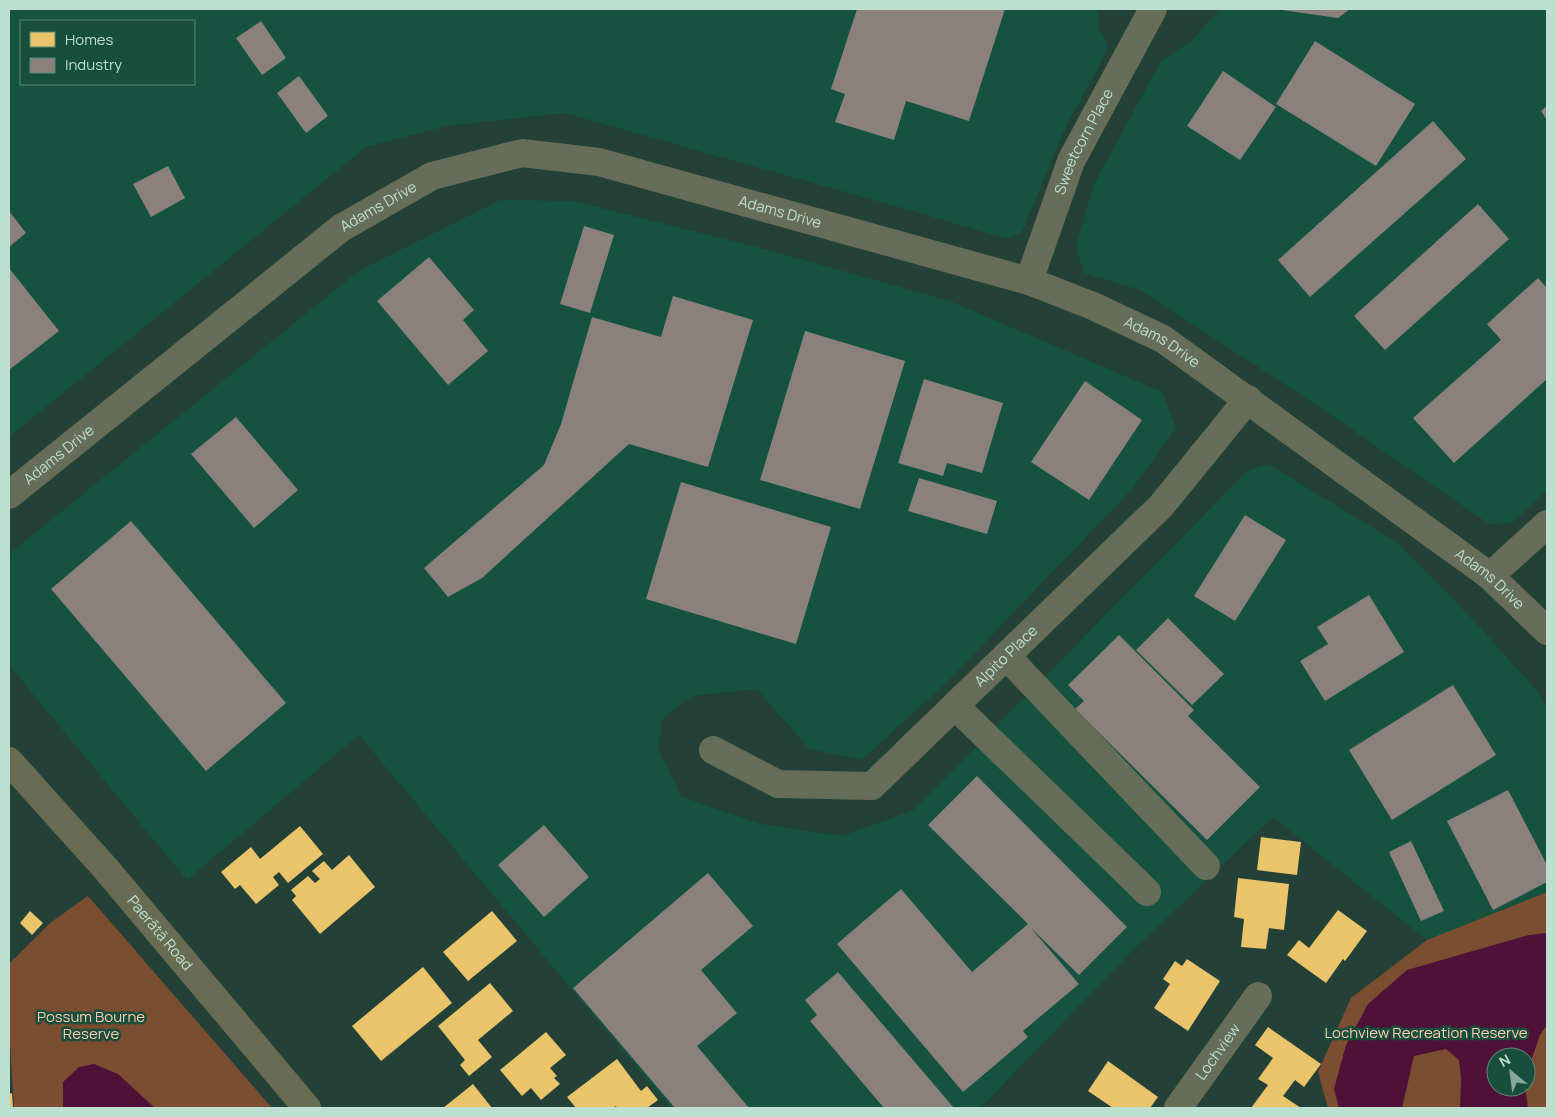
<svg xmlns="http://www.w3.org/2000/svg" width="1556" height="1117" viewBox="0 0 1556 1117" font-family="Manrope,sans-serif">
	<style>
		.built { fill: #155240; fill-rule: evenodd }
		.green { fill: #7b4d31; fill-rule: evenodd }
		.water { fill: #4f1138 }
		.homes { fill: #e9c46a }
		.industry { fill: #8a817c }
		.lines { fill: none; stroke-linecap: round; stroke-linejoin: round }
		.minor { stroke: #666d58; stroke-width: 28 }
		.major { stroke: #686c52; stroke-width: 28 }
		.labels { text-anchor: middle; stroke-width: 5; stroke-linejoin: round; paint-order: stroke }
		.street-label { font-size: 15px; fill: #bddfd1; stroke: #174e3c }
		.park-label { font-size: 15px; fill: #fdcab0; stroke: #174e3c }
	</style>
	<rect width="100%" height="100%" fill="#244138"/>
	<g class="built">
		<path d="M9,9H1098V28L1108,44L1101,63L1065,128L1022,232L1008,239L916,212L565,113L447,126L366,147L9,437ZM21,21H194V84H21Z"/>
		<path d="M1219,9H1547V490L1512,523L1489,524L1324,410L1140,290L1084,273L1076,246L1094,184L1161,61L1191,41L1217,12Z"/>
		<path d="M500,200L574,201L768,250L950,301L1162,392L1176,428L1132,489L949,680L862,760L809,749L757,689L692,696L663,718L658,749L682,797L760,824L842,836L914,810L1246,472L1268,464L1398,543L1477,624L1536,690L1547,707V892L1427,940L1273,817L1134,949L980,1108H671L359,735L187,880L9,665V554L360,270Z"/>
	</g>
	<g class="green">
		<path d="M1547,892V1108H1328L1318,1072L1351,998L1427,940ZM1496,1057H1526V1087H1496Z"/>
		<path d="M88,896L272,1108H14L9,1028V964L50,923Z"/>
	</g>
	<g class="water">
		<path d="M1547,933V1025L1540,1035L1526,1075V1057H1496V1087H1525L1528,1108H1460L1461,1079L1459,1060L1446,1049L1414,1056L1402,1108H1339L1334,1089L1346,1045L1368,1004L1407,970L1529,935Z"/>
		<path d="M94,1064L118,1074L155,1108H63V1082L79,1067Z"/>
	</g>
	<g class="homes">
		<path d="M300,826L323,854L288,883L279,872L273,877L279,885L256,904L240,885L235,889L221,872L251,847L260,859Z"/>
		<path d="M1261,837L1301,842L1297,875L1257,870Z"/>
		<path d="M349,855L375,887L320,934L292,900L296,896L291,890L308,876L315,883L320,879L312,871L324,861L332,870Z"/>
		<path d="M1238,878L1289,884L1284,930L1269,928L1266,949L1241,947L1244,919L1234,917Z"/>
		<path d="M1338,910L1367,931L1345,961L1343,959L1326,983L1287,955L1299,940L1309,948Z"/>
		<path d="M30,911L43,923L32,935L20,923Z"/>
		<path d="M492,911L517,941L468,981L443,952Z"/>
		<path d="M1187,959L1220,981L1188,1031L1154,1008L1170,984L1163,979L1175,961L1182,966Z"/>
		<path d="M423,967L452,1003L381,1061L352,1026Z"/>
		<path d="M490,983L513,1011L478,1040L492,1057L469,1076L460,1065L465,1060L438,1026Z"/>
		<path d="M1268,1027L1321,1064L1304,1087L1295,1080L1283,1096L1301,1108H1251L1268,1085L1258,1079L1273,1058L1255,1045Z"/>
		<path d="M546,1032L566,1055L550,1068L557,1076L554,1078L560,1084L541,1100L531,1088L522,1096L500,1070Z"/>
		<path d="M617,1059L641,1091L647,1086L658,1100L647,1108H617L616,1106L613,1108H576L567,1097Z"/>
		<path d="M1108,1061L1158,1097L1150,1108H1113L1088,1091Z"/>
		<path d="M473,1084L492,1108H443Z"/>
		<path d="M12,1093L13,1108H9V1094Z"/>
	</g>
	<g class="industry">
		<path d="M857,9H1005L969,121L906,101L894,140L835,122L845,94L831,89Z"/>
		<path d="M1282,9H1350L1338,18L1282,10Z"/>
		<path d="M261,21L286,58L262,75L236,38Z"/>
		<path d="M1315,41L1415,104L1376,166L1276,104Z"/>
		<path d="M1223,71L1276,107L1240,160L1187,126Z"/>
		<path d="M299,76L328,116L306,133L277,93Z"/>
		<path d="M1547,106V120L1541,111Z"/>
		<path d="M1433,121L1466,159L1310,297L1278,260Z"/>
		<path d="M168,166L185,198L151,217L133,184Z"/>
		<path d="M1478,204L1509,239L1385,350L1354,316Z"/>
		<path d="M9,211L26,233L9,247Z"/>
		<path d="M584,226L614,235L590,313L560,304Z"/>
		<path d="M429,257L474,310L463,320L488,351L448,385L377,301Z"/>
		<path d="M9,268L59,331L9,370Z"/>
		<path d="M1538,278L1547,288V379L1454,463L1413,418L1501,340L1487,324Z"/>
		<path d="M673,296L753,320L708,467L629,444L482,578L448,597L424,568L544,465L561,424L592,317L661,337Z"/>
		<path d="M805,331L905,361L860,509L760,480Z"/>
		<path d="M924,379L1003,403L982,473L947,463L943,476L898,463Z"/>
		<path d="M1085,381L1142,420L1089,500L1031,462Z"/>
		<path d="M236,417L298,490L254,528L191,454Z"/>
		<path d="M919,478L997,501L987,534L908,511Z"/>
		<path d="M681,482L831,527L796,644L646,599Z"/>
		<path d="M1245,515L1286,540L1235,621L1194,596Z"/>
		<path d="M131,521L286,703L206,771L51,589Z"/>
		<path d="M1369,595L1404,652L1325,701L1300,661L1328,644L1317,627Z"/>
		<path d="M1168,618L1224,674L1192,705L1136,650Z"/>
		<path d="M1119,635L1194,710L1188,716L1260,787L1207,840L1075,709L1084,701L1068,685Z"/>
		<path d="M1453,685L1496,755L1392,820L1349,750Z"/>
		<path d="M977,776L1127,927L1079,975L1030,927L1079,984L1023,1031L1028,1037L963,1092L837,944L901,889L972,972L1028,924L928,825Z"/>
		<path d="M1508,790L1547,865V882L1493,910L1447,821Z"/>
		<path d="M544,825L589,877L544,917L498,865Z"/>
		<path d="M1411,841L1444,911L1421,921L1389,852Z"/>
		<path d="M708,873L753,926L701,970L737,1013L697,1046L749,1108H675L573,988Z"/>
		<path d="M838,972L954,1108H884L810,1021L817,1015L805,1000Z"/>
	</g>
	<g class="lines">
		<g class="minor">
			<path id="s1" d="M1029,281L1071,161L1153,9"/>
			<path id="s2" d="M9,495L341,228L432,176L522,153L599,162L1029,281L1093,306L1163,339L1490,576L1547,631"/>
			<path d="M1490,576L1547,524"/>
			<path d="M1006,656L1206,866"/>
			<path d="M955,706L1147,892"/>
			<path id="s3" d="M713,750L778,784L872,786L1161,506L1248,399"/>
			<path id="s4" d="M1178,1108L1258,996"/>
		</g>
		<path class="major" id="s5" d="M9,761L106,869L307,1108"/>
	</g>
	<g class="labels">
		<g class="street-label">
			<text dy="5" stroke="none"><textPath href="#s1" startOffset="150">Sweetcorn Place</textPath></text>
			<text dy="5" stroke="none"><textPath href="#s2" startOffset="469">Adams Drive</textPath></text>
			<text dy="5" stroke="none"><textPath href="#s2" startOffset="889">Adams Drive</textPath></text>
			<text dy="5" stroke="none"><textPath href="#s2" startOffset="1294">Adams Drive</textPath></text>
			<text dy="5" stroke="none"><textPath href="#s2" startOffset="64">Adams Drive</textPath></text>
			<text dy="5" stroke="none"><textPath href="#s2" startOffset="1699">Adams Drive</textPath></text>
			<text dy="5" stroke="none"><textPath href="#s3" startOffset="354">Alpito Place</textPath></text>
			<text dy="5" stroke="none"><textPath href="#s5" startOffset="229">Paerātā Road</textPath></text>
			<text dy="5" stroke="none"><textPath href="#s4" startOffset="69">Lochview</textPath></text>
		</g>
		<g class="park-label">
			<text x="91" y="1022">Possum Bourne<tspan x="91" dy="17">Reserve</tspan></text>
			<text x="1426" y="1038">Lochview Recreation Reserve</text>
		</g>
	</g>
	<rect width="1556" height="1117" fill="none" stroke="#bddfd1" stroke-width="20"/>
	<rect x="20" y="20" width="175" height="65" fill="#174e3c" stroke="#598878"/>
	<rect x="30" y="32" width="25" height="15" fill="#e9c46a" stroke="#598878"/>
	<text x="65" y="45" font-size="15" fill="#bddfd1">Homes</text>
	<rect x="30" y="58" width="25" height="15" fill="#8a817c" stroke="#598878"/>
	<text x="65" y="70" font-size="15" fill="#bddfd1">Industry</text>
	<g transform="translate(1511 1072) rotate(331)"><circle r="24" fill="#174e3c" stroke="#598878"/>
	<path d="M0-4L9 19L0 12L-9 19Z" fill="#87a89b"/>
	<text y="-8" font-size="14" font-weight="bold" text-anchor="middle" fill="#bddfd1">N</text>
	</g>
</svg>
